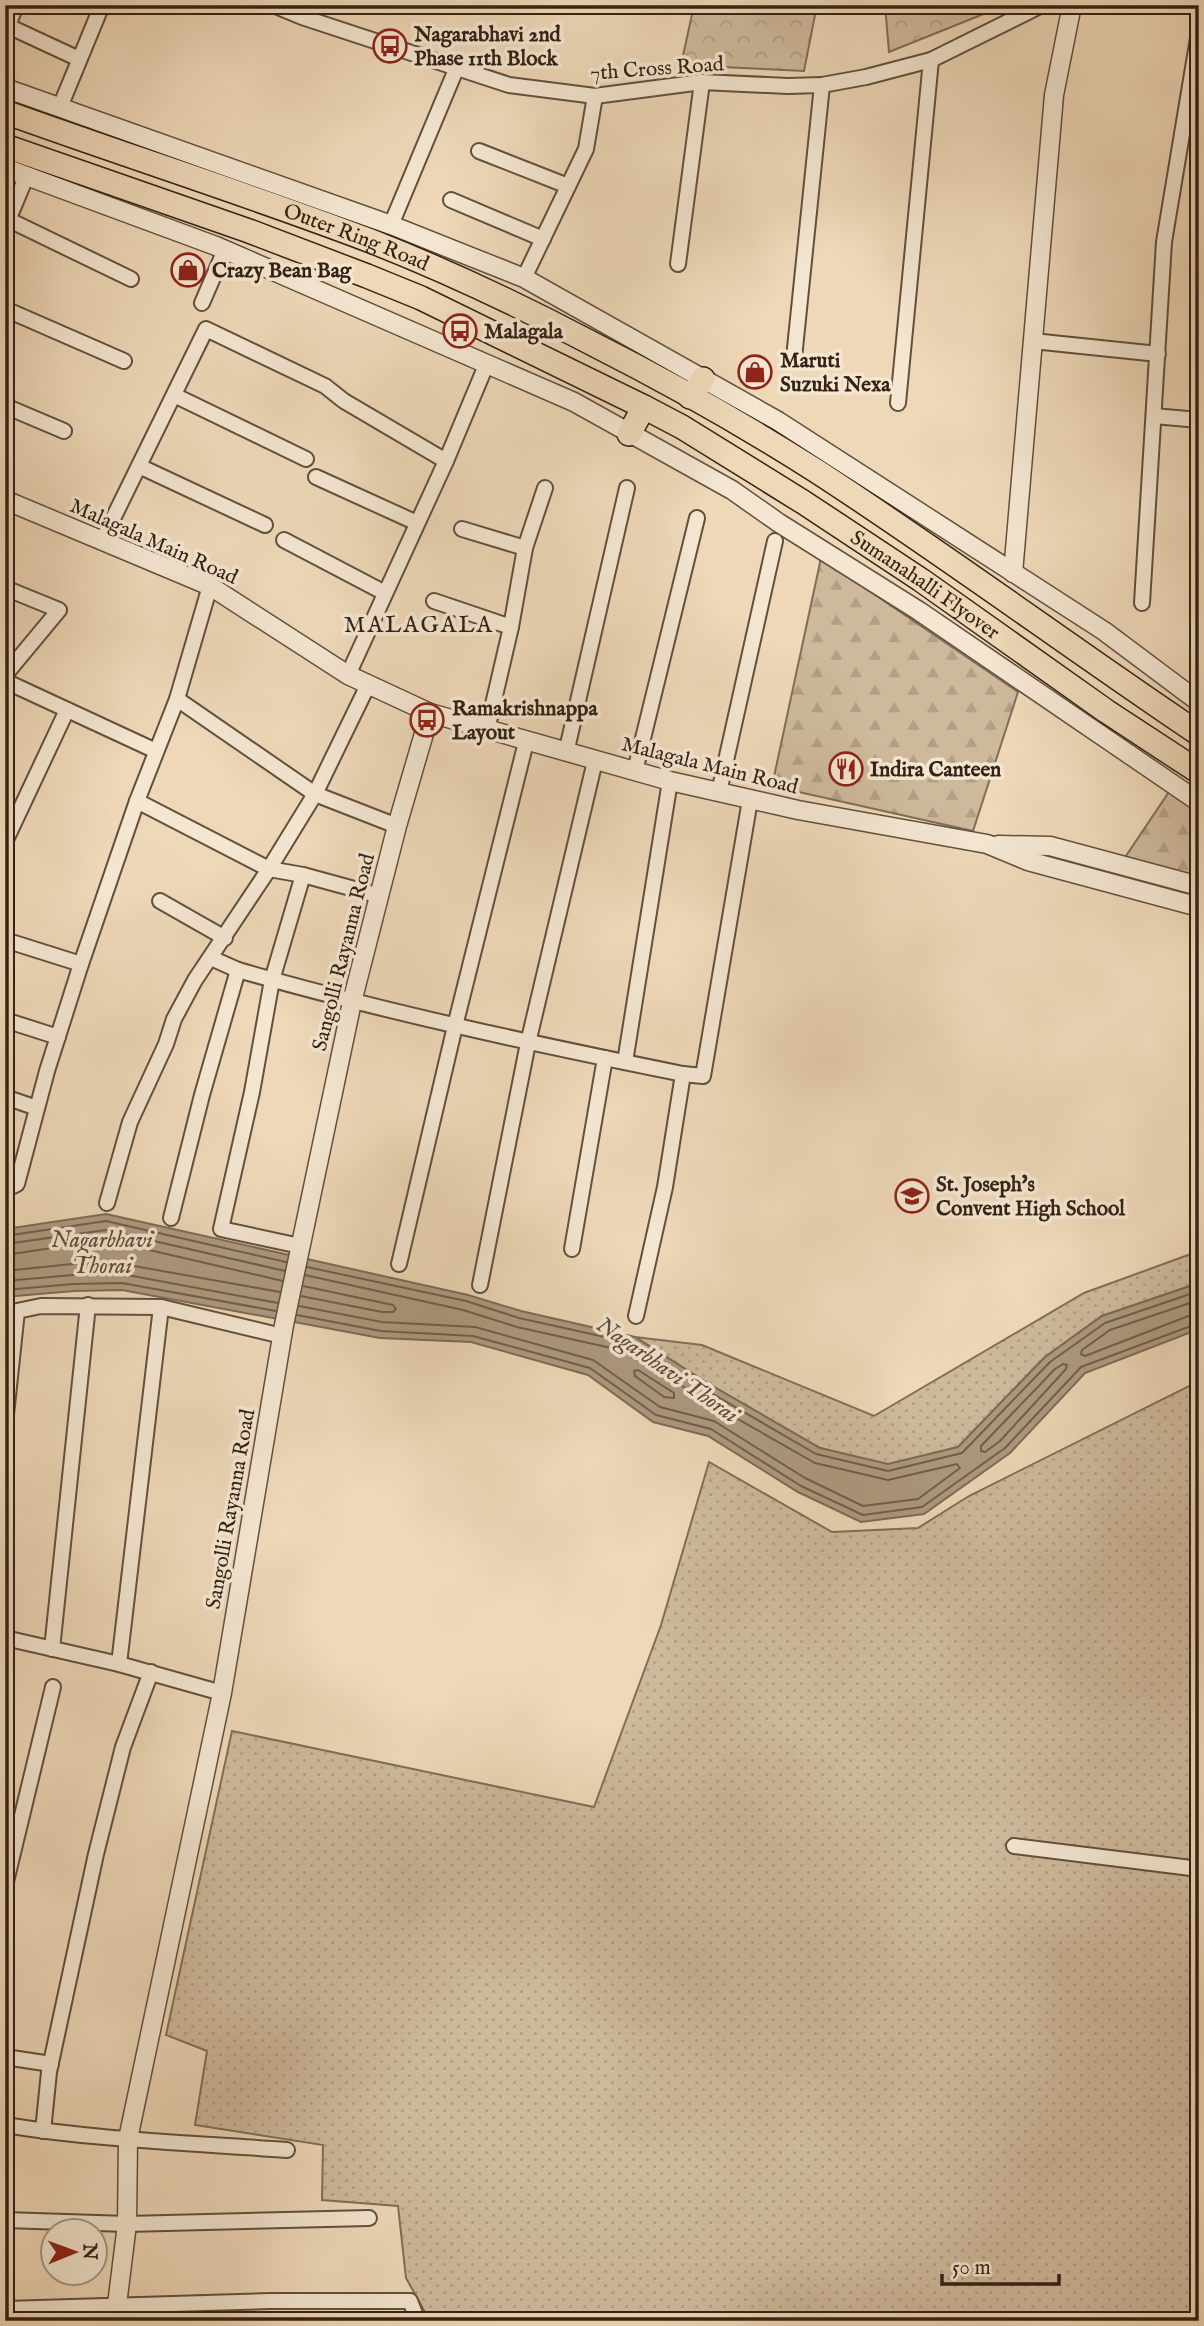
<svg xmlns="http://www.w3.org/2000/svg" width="1204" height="2326" viewBox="0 0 1204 2326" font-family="'IM FELL English',serif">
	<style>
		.grass { fill: url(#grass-dots); stroke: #806e58; stroke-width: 2 }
		.forest { fill: url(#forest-firs); stroke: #806e58; stroke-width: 2 }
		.park { fill: url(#park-crowns); stroke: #806e58; stroke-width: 2 }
		.water { fill: #ae9a81; stroke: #7d6a56; stroke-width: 2 }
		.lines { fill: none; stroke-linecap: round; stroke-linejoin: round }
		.shore { stroke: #705e4b; stroke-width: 2 }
		.minor-casing { stroke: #62503e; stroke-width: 18 }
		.tertiary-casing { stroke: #62503e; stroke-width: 21 }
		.trunk-casing { stroke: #332215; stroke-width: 26 }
		.minor { stroke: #f4e6d1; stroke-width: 14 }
		.tertiary { stroke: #f4e6d1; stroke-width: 18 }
		.trunk { stroke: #eed8b8; stroke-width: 23 }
		.labels { text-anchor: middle; stroke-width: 7; stroke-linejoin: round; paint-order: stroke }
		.poi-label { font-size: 21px; font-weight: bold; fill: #332215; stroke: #f4e6d1; text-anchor: start }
		.street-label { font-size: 21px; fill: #332215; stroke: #f4e6d1 }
		.neighbourhood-label { font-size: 23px; letter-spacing: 2px; fill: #332215; stroke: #f4e6d1 }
		.water-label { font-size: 23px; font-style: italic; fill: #5e4c3b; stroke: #f4e6d1 }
	</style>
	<defs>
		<pattern id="grass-dots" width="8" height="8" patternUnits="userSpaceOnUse" patternTransform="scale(1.75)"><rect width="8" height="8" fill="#ceb99c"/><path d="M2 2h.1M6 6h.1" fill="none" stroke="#b19f86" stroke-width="1.8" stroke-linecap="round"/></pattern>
		<pattern id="forest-firs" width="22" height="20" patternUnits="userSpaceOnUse" patternTransform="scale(1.75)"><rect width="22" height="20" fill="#ceb99c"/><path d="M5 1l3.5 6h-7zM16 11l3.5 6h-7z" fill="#b19f86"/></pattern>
		<pattern id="park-crowns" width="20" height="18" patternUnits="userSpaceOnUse" patternTransform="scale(1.75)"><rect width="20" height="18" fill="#ceb99c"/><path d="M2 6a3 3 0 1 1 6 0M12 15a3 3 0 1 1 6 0" fill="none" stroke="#b19f86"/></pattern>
	</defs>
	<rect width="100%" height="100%" fill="#eed8b8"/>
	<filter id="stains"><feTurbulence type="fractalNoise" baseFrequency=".00286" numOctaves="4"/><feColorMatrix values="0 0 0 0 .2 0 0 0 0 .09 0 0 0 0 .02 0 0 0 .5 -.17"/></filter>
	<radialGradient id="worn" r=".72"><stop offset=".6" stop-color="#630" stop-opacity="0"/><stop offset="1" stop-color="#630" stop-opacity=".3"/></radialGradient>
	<g class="grass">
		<path d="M1199,1251V1283L1102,1316L1045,1357L958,1447L888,1465L820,1448L709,1384L635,1337L702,1345L874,1416L1084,1293Z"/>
		<path d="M1199,1381V2321H430L406,2278L398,2206L322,2200L323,2145L195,2125L207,2051L166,2035L232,1731L594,1807L661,1625L709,1462L832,1532L918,1528L969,1496Z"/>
	</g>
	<g class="forest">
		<path d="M821,558L1018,692L973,831L772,786Z"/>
		<path d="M1169,792L1199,812V878L1124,859Z"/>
	</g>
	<g class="park">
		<path d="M694,5H817L804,71L681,65Z"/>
		<path d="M885,5H1006L889,52Z"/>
	</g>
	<path class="water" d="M106,1214L468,1295L521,1311L635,1337L709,1384L820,1448L888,1464L958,1447L1045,1357L1102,1316L1199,1283V1329L1085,1373L1010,1453L924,1514L861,1522L798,1492L708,1436L653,1422L588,1375L471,1342L380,1338L122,1290L74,1291L5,1297V1229Z"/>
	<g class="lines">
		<g class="shore">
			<path d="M5,1236L106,1221L286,1262"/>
			<path d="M5,1244L106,1230L285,1271"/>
			<path d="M5,1255L106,1240L283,1281"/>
			<path d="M307,1267L466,1301L519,1318L632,1343L706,1390L816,1454L888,1471L962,1453L1050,1362L1105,1323L1199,1291"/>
			<path d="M5,1271L72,1264H123L280,1292"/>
			<path d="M5,1281L73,1275L122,1274L278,1303"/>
			<path d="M5,1290L73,1284L122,1283L276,1311"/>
			<path d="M301,1296L382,1312H393L396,1309L393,1305L303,1286"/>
			<path d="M1199,1300L1110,1330L1082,1350L1081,1354L1085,1356L1191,1315L1199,1314"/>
			<path d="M299,1306L382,1322L475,1327L593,1360L660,1407L714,1421L805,1478L863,1506L918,1499L960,1468L957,1464L888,1480L815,1463L701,1398L629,1352L517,1327L463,1310L305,1275"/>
			<path d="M297,1315L381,1331L473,1336L590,1368L656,1415L711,1429L801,1486L863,1515L922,1507L1005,1448L1081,1367L1199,1323"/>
			<path d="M1063,1364L1067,1365L1066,1369L1000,1441L985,1452L981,1451V1446L1055,1369Z"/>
			<path d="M638,1370L674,1393V1398L664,1397L635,1376L634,1371Z"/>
		</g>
		<defs>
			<g id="minor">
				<path d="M16,5L8,26L79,59"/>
				<path d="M273,5L302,17L509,85L595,96L702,82L788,86L822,85L866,77L931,60L1042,5"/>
				<path d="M1194,5L1199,6"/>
				<path d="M60,107L102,5"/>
				<path d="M479,151L568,186"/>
				<path d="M451,200L543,239"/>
				<path d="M5,218L131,279"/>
				<path d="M6,225L27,175"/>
				<path d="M391,225L457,67"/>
				<path d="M678,264L702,82"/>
				<path d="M524,278L586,149L595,96"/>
				<path d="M202,303L225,250"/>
				<path d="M5,309L124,361"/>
				<path d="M1033,341L1158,354"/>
				<path d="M794,358L822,85"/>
				<path d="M174,395L306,459"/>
				<path d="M898,403L931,60"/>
				<path d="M5,406L64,431"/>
				<path d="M1154,416L1199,420"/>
				<path d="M139,466L265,525"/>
				<path d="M316,477L417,523"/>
				<path d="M462,529L525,548"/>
				<path d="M284,540L385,593"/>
				<path d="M102,541L206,329L325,386L344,401L446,461L487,363"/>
				<path d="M5,588L59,610L5,675"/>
				<path d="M434,601L511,627"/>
				<path d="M1142,603L1164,242L1199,32"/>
				<path d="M348,675L446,461"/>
				<path d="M5,681L156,751"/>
				<path d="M177,699L315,794L397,826"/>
				<path d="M487,730L511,627L525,548L545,488"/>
				<path d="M566,753L627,488"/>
				<path d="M635,771L697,518"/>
				<path d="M719,792L775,541"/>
				<path d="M137,801L269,869L303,875"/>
				<path d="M5,842L67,710"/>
				<path d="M160,901L225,938"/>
				<path d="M5,940L81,964"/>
				<path d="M211,958L238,970"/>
				<path d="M5,1020L58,1037"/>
				<path d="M625,1062L670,781"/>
				<path d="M5,1097L37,1108"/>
				<path d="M5,1184L13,1186L17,1184L47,1071L81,964L137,801L177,699L210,586"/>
				<path d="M107,1203L130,1122L166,1044L174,1019L195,980L269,869L315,794L368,685"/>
				<path d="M171,1218L202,1095L238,970C385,1012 534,1044 683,1074L703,1076L750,800"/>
				<path d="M300,1246L221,1229L252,1092L272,980L303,875L380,896"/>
				<path d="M572,1249L605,1058"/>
				<path d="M399,1264L455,1026L526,742"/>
				<path d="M480,1285L528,1043L595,761"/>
				<path d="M161,1307L282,1336"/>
				<path d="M636,1316L665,1187L683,1074"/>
				<path d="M5,1424L17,1311L41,1306L161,1307L119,1664"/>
				<path d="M5,1638L119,1664L222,1693"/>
				<path d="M52,1649L88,1305"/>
				<path d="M1014,1846L1199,1869"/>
				<path d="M5,1886L53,1687"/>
				<path d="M5,2057L51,2064"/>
				<path d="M5,2125C98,2140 193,2143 287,2150"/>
				<path d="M43,2131L49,2072L96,1854L123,1747L151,1672"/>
				<path d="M5,2220L127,2224L369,2218"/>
				<path d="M5,2309L270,2301H410L418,2321"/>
			</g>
			<g id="tertiary">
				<path d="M5,88L391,225L524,278L778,421L1104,631L1199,702"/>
				<path d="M5,168L216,246L574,402L732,490L779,523L919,611L1199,802"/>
				<path d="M5,500L210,586L348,675L430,713L670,781L798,810L987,844L1028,861L1199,907"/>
				<path d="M1013,573L1054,95L1072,5"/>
				<path d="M998,845L1050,846L1199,886"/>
				<path d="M115,2321L127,2224L128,2139L222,1693L284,1325L352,1002L397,826L430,713"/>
			</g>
			<g id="trunk">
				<path id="s1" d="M5,112C127,156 250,195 371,241C447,271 521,306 593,344C670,383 746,426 818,472C947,556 1071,648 1199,734"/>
				<path id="s2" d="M5,146L249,231L367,276L421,298L644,407L682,427L803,502L921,580L1106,711L1199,772"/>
				<path d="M690,397L703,379"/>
				<path d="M629,434L644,407"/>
			</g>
		</defs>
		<use href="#minor" class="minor-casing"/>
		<use href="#tertiary" class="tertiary-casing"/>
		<use href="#trunk" class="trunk-casing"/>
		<use href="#minor" class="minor"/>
		<use href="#tertiary" class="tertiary"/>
		<use href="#trunk" class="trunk"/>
	</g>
	<defs>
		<symbol id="bus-ring" viewBox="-11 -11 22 22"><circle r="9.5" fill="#f4e6d1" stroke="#8f2418" stroke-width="1.5"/><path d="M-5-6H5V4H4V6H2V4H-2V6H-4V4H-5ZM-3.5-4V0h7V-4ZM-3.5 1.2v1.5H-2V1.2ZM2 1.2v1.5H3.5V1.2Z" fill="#8f2418"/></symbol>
		<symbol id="shop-ring" viewBox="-11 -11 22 22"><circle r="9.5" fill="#f4e6d1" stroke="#8f2418" stroke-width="1.5"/><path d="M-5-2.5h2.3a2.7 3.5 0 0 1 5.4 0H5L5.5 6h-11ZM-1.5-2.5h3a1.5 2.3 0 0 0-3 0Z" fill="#8f2418"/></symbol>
		<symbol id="restaurant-ring" viewBox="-11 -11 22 22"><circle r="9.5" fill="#f4e6d1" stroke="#8f2418" stroke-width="1.5"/><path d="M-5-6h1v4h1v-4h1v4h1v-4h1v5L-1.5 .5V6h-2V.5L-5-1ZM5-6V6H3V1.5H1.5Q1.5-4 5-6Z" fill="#8f2418"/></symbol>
		<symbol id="school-ring" viewBox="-11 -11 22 22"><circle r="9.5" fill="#f4e6d1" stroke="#8f2418" stroke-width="1.5"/><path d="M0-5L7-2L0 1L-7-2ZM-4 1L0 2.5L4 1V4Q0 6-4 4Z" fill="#8f2418"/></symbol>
	</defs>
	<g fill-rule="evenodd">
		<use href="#bus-ring" x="371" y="27" width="38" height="38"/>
		<use href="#shop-ring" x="169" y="251" width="38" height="38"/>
		<use href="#bus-ring" x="441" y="312" width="38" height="38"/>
		<use href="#shop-ring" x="736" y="353" width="38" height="38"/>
		<use href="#bus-ring" x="408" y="701" width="38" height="38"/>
		<use href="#restaurant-ring" x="827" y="750" width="38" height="38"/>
		<use href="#school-ring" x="893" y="1177" width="38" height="38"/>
	</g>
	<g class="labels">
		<g class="poi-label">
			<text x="414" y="41">Nagarabhavi 2nd<tspan x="414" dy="24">Phase 11th Block</tspan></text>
			<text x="212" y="277">Crazy Bean Bag</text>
			<text x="484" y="338">Malagala</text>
			<text x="780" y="367">Maruti<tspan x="780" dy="24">Suzuki Nexa</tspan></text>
			<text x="452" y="715">Ramakrishnappa<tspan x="452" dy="24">Layout</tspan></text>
			<text x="870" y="776">Indira Canteen</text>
			<text x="936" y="1191">St. Joseph's<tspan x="936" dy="24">Convent High School</tspan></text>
		</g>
		<g class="street-label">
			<text transform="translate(657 68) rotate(-4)" y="7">7th Cross Road</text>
			<text dy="7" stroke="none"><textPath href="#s1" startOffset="373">Outer Ring Road</textPath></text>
			<text transform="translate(154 541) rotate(24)" y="7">Malagala Main Road</text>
			<text dy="7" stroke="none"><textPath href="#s2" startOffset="1024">Sumanahalli Flyover</textPath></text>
			<text transform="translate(710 765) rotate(14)" y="7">Malagala Main Road</text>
			<text transform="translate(343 952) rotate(-76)" y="7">Sangolli Rayanna Road</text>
			<text transform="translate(230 1509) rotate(-80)" y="7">Sangolli Rayanna Road</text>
		</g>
		<g class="neighbourhood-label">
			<text x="419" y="632">MALAGALA</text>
		</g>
		<g class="water-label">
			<text x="102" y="1247">Nagarbhavi<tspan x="102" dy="26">Thorai</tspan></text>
			<text transform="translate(668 1369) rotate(35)" y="8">Nagarbhavi Thorai</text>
		</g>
	</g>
	<rect width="1204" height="2326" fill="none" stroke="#eed8b8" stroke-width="28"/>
	<rect x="7" y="7" width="1190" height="2312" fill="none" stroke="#332215" stroke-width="3.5"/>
	<rect x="14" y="14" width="1176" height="2298" fill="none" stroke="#332215" stroke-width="2"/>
	<g transform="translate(74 2252) rotate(89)"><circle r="33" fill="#f4e6d1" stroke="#a79886" stroke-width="2"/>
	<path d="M0-5L12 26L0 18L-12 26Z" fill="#8f2418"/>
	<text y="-10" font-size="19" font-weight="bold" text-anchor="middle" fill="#332215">N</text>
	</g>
	<path d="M942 2274v10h117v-10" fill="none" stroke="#332215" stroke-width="3.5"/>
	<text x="952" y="2274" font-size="21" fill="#332215" stroke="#f4e6d1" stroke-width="5" paint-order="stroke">50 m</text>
	<rect width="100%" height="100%" filter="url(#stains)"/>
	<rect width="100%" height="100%" fill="url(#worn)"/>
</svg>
